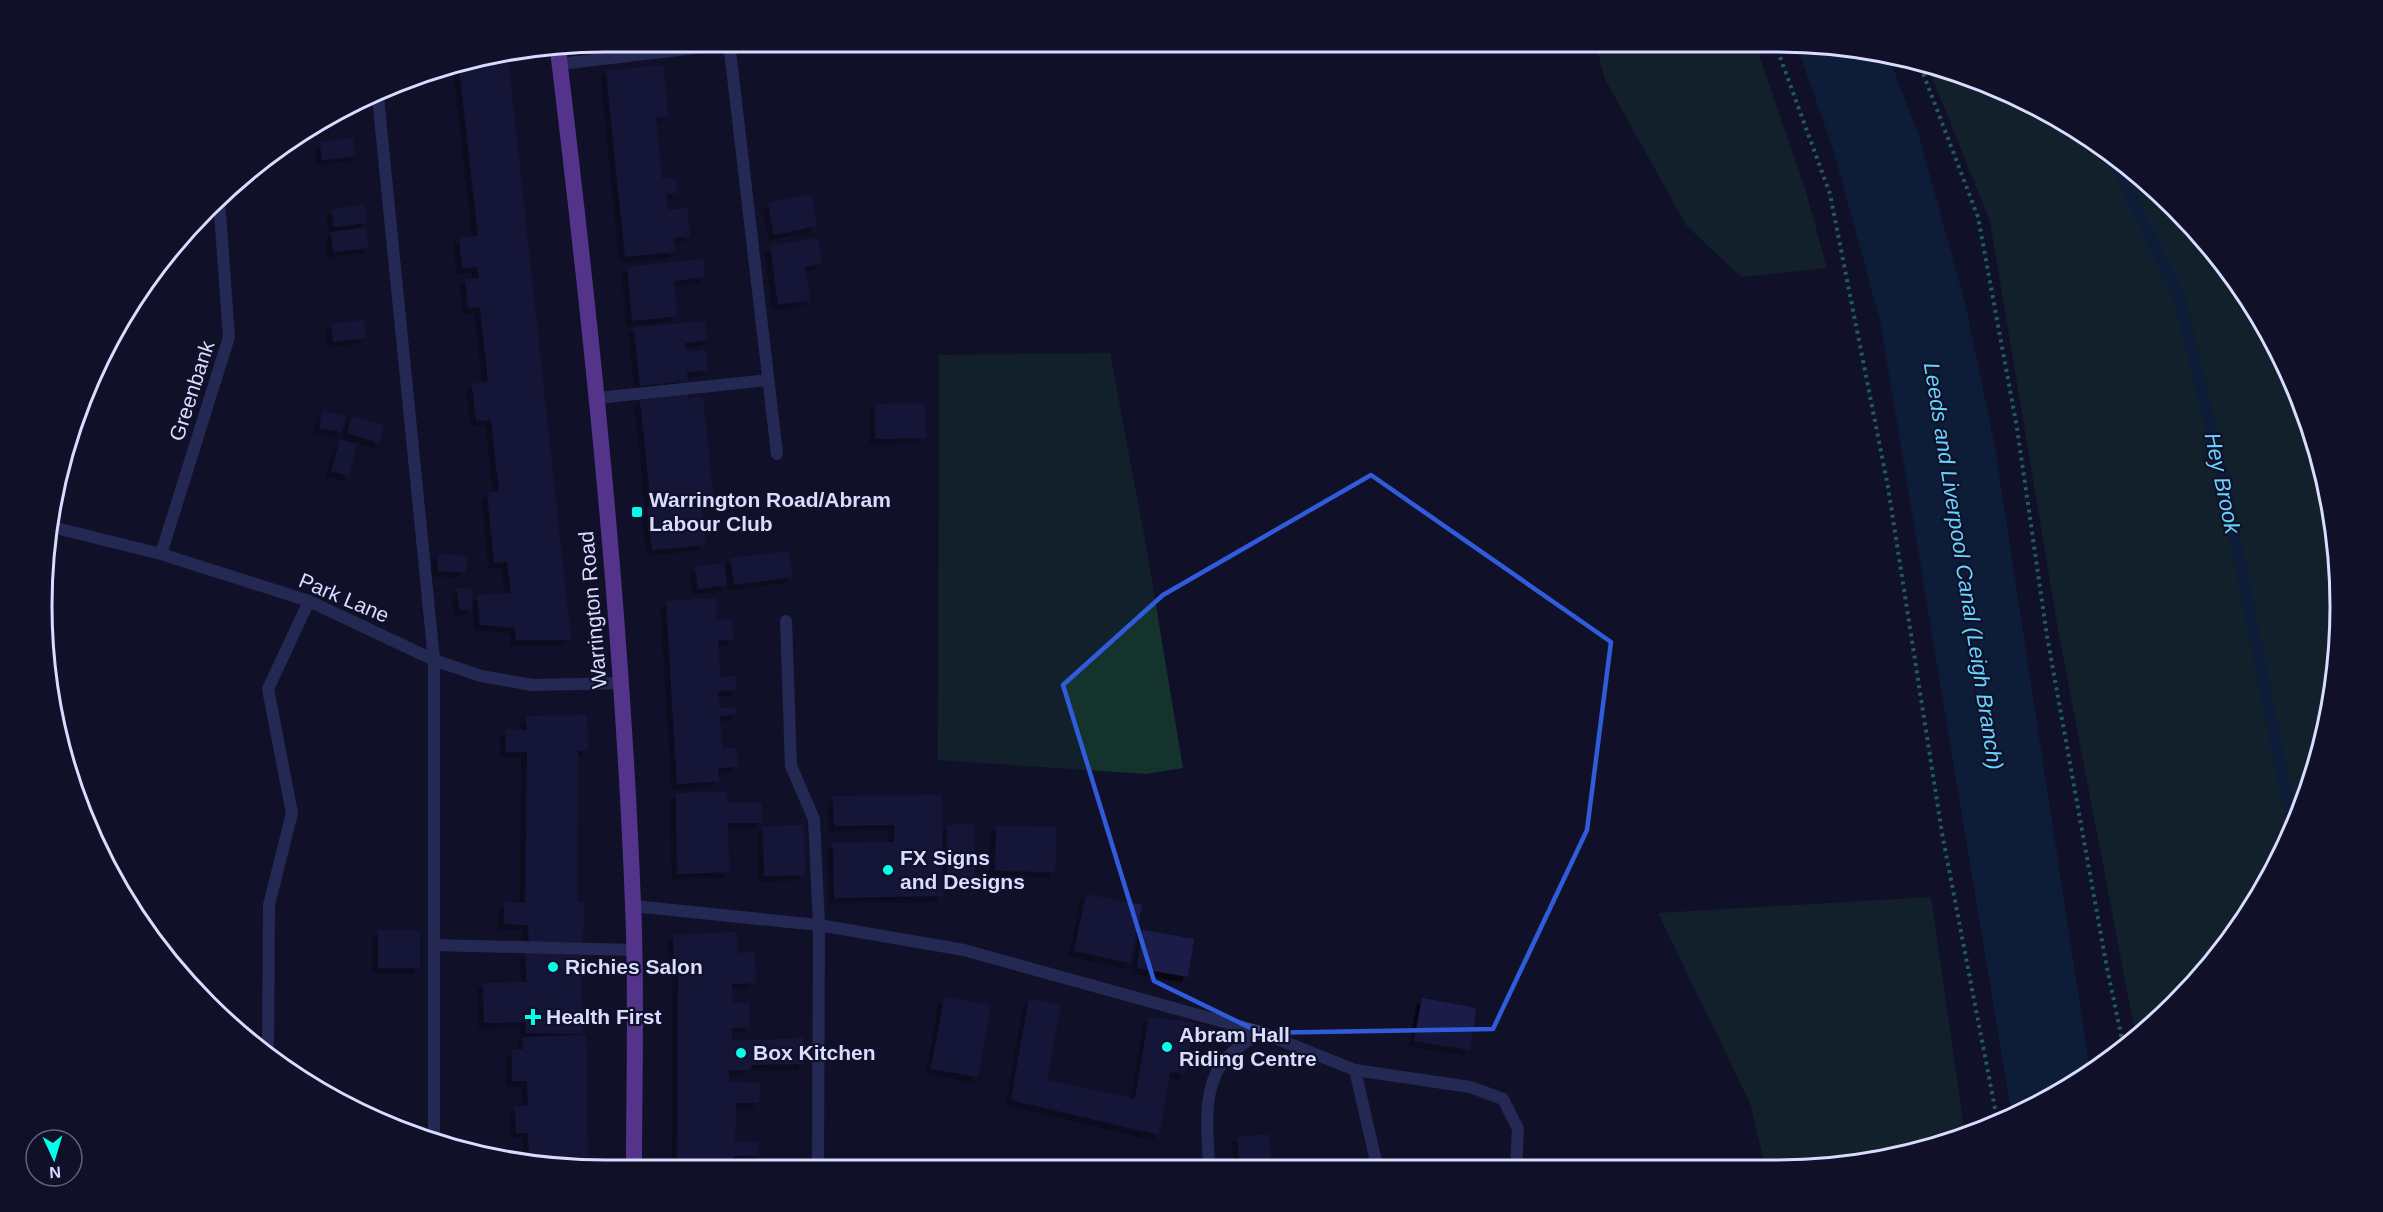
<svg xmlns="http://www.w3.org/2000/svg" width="2383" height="1212" viewBox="0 0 2383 1212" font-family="Arial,sans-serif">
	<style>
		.green { fill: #13332c }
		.water { fill: #0b2c48 }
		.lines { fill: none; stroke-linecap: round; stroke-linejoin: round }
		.stream { stroke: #0b2c48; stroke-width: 12 }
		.building { fill: #1d1c4a; filter: url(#shadow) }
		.path { stroke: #30bb99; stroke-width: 4; stroke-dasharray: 3 4.5; stroke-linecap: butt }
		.service { stroke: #3c4788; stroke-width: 12 }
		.minor { stroke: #3c4788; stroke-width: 12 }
		.primary { stroke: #a660ff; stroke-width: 16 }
		.marked { fill: none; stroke: #305cdc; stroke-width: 4.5; stroke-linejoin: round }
		.poi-dot { fill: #05fee9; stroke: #101129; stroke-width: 2 }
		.labels { text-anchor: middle; stroke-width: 4.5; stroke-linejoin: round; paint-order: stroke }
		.street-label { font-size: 21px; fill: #d9dbff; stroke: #101129 }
		.poi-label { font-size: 21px; font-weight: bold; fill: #d9dbff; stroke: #101129; text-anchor: start }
		.water-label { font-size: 22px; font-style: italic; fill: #67d4ff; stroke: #101129 }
		.rim { fill: none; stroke: #d9dbff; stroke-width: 3 }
	</style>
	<defs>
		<filter id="shadow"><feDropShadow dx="-5.5" dy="5.5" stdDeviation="0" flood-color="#0009"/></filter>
	</defs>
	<rect width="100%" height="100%" fill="#101129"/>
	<g class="green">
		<path d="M1595,43H1755L1806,192L1827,268L1741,277L1686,225L1605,79Z"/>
		<path d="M1926,62L2026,100L2120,158L2201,234L2265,324L2311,424L2336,532L2340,643L2322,752L2283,855L2224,950L2136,1037L2059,635L1990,221Z"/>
		<path d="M1110,353L1147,551L1183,768L1146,774L938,760L939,355Z"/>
		<path d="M1931,897L1965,1135L1851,1165H1765L1750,1103L1658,913Z"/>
	</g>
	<path class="water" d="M1796,43H1814L1888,55L1919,136L1966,307L1995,448L2090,1071L2012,1116L1880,320L1834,152Z"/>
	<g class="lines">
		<path class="stream" d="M2109,151L2179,296L2225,487L2293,829"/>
	</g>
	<g class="building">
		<path d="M635,42H649V43L635,45Z"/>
		<path d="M508,58L571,640H516L515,628L480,625L477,595L511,593L507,562L494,563L487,492L499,491L491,420L476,421L472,384L488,381L480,307L468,308L465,279L479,278L477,267L462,268L459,238L478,236L459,66Z"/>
		<path d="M663,65L668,116L656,118L662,179L675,178L677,193L666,194L668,210L687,208L690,236L674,238L675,252L625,257L606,71Z"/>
		<path d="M353,138L355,156L322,160L320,142Z"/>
		<path d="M811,194L817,226L774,235L768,203Z"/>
		<path d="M365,205L367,223L334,227L332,209Z"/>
		<path d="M366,228L369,248L333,252L331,232Z"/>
		<path d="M818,238L822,264L805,267L810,300L778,305L770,246Z"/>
		<path d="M703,259L705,277L674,281L677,316L632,321L627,267Z"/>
		<path d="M364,320L366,338L333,342L331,324Z"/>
		<path d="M705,321L707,340L685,343L686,352L706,350L708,370L687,372L688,381L640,386L634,328Z"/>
		<path d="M688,395V398L703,397L714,501L701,503L706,545L652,550L647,506L651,505L640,400Z"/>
		<path d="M925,403L926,438L875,439V404Z"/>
		<path d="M322,411L346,416L342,432L319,428Z"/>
		<path d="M352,416L384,425L379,443L347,433Z"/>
		<path d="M340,440L357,444L349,476L331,471Z"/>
		<path d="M789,551L793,577L734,585L730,558Z"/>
		<path d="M438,554L467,556L466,572L437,571Z"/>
		<path d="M724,563L727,585L698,589L695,567Z"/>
		<path d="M457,588H471L473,609L459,610Z"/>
		<path d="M716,598L717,620L732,619L733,640H718L720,677L736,676L737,690L718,691L720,708L737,707V715L720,716L722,748H737L738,767L718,768L719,781L677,784L666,601Z"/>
		<path d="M587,715L588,750L578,751L577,903H584L583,942H529L528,925L504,924V902L525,903L527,752H506L505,729L527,730L526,716Z"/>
		<path d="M727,792V803H762V823H728L729,872L677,874L676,793Z"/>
		<path d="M942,795L943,896L834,898L833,843L894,842V825L834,826L833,796Z"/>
		<path d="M974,824L975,880H948L947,825Z"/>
		<path d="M804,825L805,875L764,876L763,826Z"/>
		<path d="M996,826L1057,827L1055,872L995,871Z"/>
		<path d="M1086,894L1142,905L1130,963L1074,951Z"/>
		<rect x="378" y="930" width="42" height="38"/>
		<path d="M1143,930L1194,939L1188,977L1137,968Z"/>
		<path d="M737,932V953L755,952L756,983L732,984L733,1003L749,1002L750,1027L732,1028V1041L804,1038V1064L751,1065V1070H729V1082L760,1083L759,1103H736L735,1142H758L759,1155L734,1156V1168L677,1169L678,958L674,959L673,935Z"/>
		<path d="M525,953H580L583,1034L525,1033L526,1022L484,1023L483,983L527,982Z"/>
		<path d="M944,997L991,1005L978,1077L931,1069Z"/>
		<path d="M1029,998L1061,1005L1047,1080L1135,1099L1149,1017L1194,1023L1185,1074L1170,1071L1159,1135L1011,1100Z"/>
		<path d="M1422,998L1476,1008L1470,1050L1414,1041Z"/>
		<path d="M586,1035L588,1169H569L496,1157L529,1155L528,1133H516L515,1106H528L527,1081H512V1050L523,1049V1037Z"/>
		<path d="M1269,1134L1272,1167H1240L1237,1137Z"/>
	</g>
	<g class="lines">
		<g class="path">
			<path d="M1775,43L1830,194L1888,487L1942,833L1998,1124"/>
			<path d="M1918,60L1978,217L2017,428L2047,636L2106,963L2124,1049"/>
		</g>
		<g class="service">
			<path d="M729,42L777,454"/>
			<path d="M560,64L729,44"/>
			<path d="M378,97L434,660V1141"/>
			<path d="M597,398L768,380"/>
			<path d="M786,621L791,766L814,819L819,925L818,1168"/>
			<path d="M633,906L819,925L964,950L1260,1032L1355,1070L1470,1087L1503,1099L1518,1129L1516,1166"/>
			<path d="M434,945L634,950"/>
			<path d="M1355,1070L1377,1166"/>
			<path d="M1209,1167C1208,1133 1201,1091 1223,1062C1232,1050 1248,1041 1260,1032"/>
		</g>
		<g class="minor">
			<path d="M52,527L161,554L309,601L434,660L481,676L532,685L622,683"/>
			<path d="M161,554L229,337L219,200"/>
			<path d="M268,1048L269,905L292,813L268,689L309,601"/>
		</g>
		<path class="primary" d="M558,50C592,334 622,618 633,904C637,992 634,1080 634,1169"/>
	</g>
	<path d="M0 0H2383V1212H0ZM1371,475L1611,642L1587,830L1493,1029L1261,1033L1154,981L1063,685L1163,595Z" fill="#101129" fill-opacity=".55" fill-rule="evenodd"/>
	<path class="marked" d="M1371,475L1611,642L1587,830L1493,1029L1261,1033L1154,981L1063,685L1163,595Z"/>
	<g class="poi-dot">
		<rect x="631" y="506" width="12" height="12" rx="3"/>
		<circle cx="888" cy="870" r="6"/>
		<circle cx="553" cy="967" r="6"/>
		<path d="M530 1008h6v6h6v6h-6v6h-6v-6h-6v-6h6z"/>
		<circle cx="1167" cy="1047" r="6"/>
		<circle cx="741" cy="1053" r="6"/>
	</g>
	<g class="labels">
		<g class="street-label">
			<text transform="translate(192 391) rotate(-72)" y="7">Greenbank</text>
			<text transform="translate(344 598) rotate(23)" y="7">Park Lane</text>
			<text transform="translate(593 610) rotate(-95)" y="7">Warrington Road</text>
		</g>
		<g class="poi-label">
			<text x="649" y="507">Warrington Road/Abram<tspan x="649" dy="24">Labour Club</tspan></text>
			<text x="900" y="865">FX Signs<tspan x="900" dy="24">and Designs</tspan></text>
			<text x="565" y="974">Richies Salon</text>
			<text x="546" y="1024">Health First</text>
			<text x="1179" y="1042">Abram Hall<tspan x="1179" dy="24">Riding Centre</tspan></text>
			<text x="753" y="1060">Box Kitchen</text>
		</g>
		<g class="water-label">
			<text transform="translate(2223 483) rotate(78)" y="8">Hey Brook</text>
			<text transform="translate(1964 566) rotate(81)" y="8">Leeds and Liverpool Canal (Leigh Branch)</text>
		</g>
	</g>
	<path d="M0 0H2383V1212H0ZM606 52H1776A554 554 0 0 1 2330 606V606A554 554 0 0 1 1776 1160H606A554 554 0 0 1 52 606V606A554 554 0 0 1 606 52Z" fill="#101129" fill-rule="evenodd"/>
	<path class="rim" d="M606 52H1776A554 554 0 0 1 2330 606V606A554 554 0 0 1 1776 1160H606A554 554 0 0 1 52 606V606A554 554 0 0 1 606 52Z"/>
	<g transform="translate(54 1158) rotate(176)"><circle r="28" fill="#101129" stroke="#60627f" stroke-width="1.5"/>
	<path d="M0-4.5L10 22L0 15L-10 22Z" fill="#05fee9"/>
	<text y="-9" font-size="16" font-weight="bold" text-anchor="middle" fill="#d9dbff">N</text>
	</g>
</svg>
